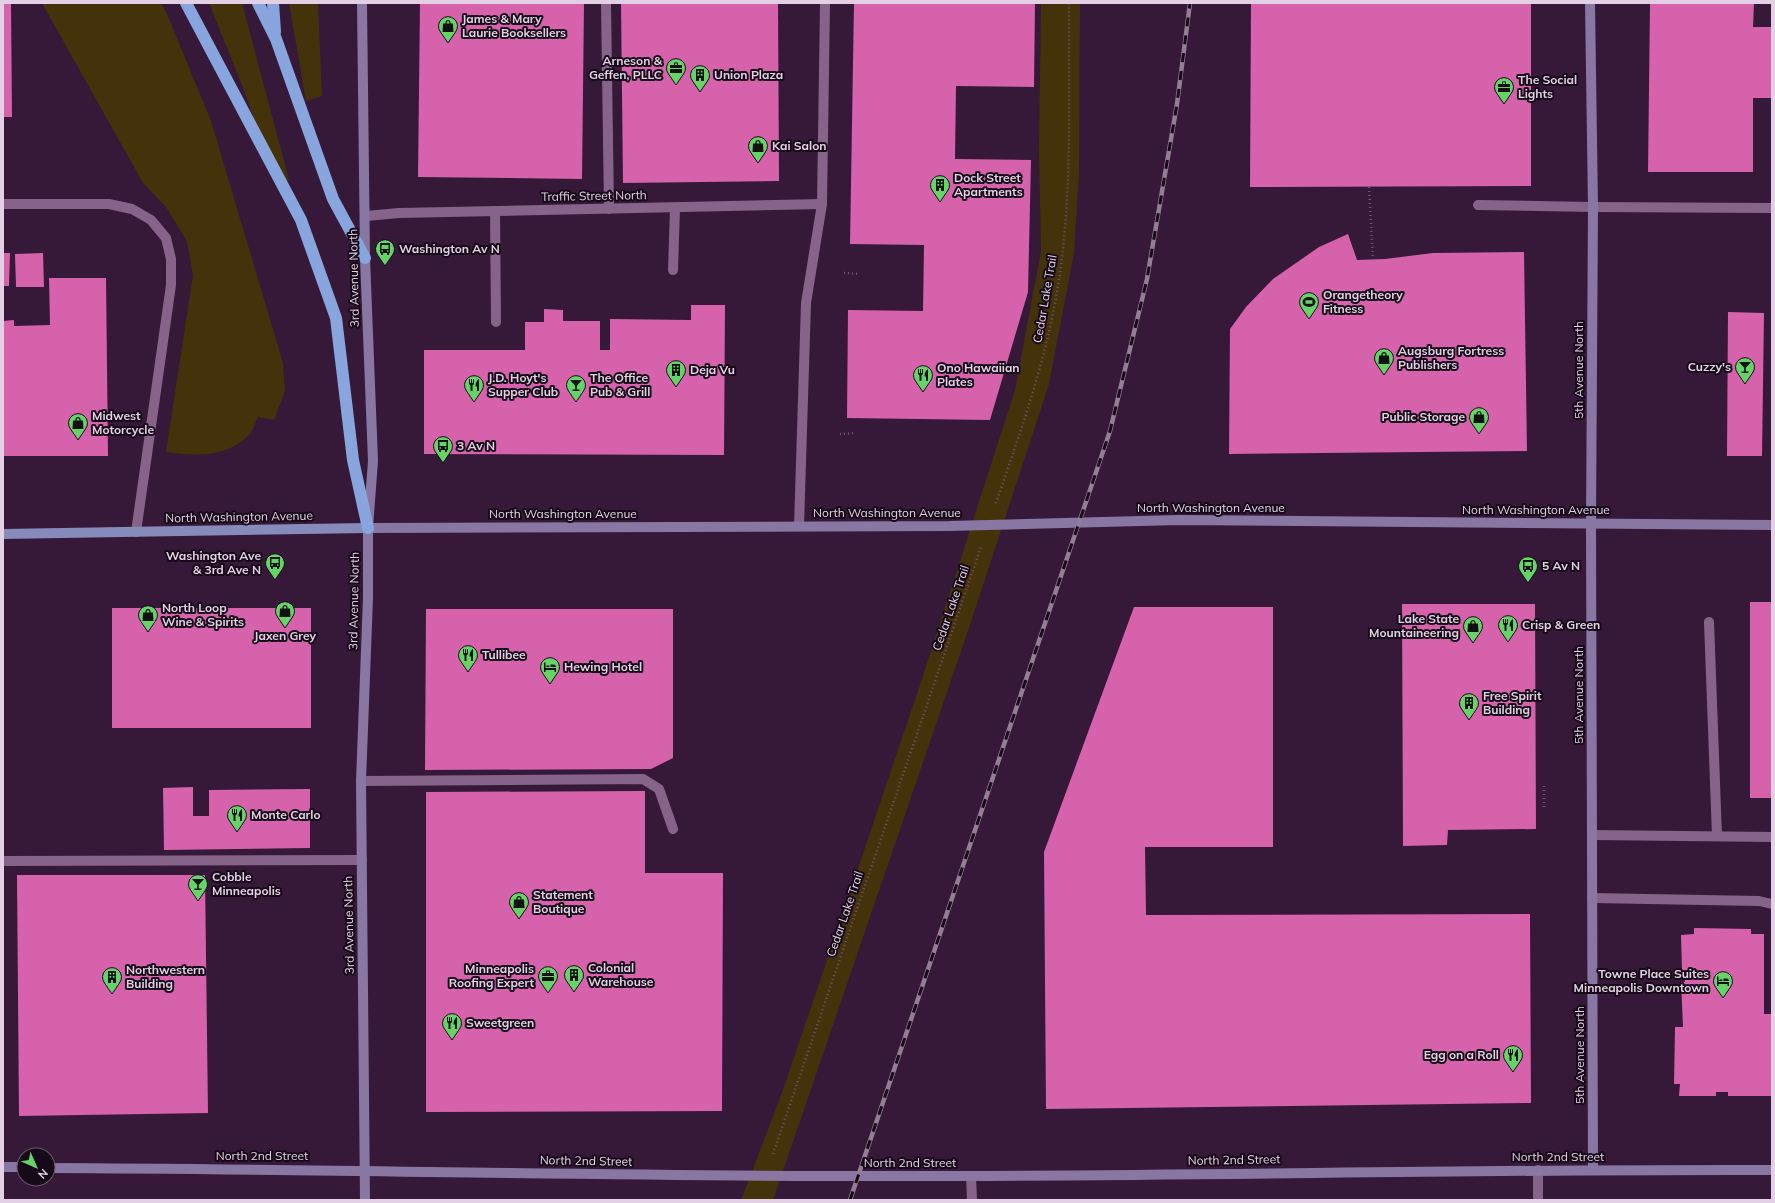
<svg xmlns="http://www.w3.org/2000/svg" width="1775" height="1203" viewBox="0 0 1775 1203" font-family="Mulish,sans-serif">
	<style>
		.green { fill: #44330a }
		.building { fill: #d562ab }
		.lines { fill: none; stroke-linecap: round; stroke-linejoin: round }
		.path { stroke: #6f5471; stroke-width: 2.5; stroke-dasharray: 1 3; stroke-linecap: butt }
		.lane { stroke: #866389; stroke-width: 10 }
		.street { stroke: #866389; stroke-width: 10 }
		.secondary { stroke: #8777a2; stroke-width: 10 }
		.primary { stroke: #878bbc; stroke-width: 10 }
		.highway { stroke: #88a5de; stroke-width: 12 }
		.rail-casing { stroke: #957d97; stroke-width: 4.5 }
		.rail { stroke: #160918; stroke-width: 3; stroke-dasharray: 9; stroke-linecap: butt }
		.labels { text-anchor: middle; stroke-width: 4; stroke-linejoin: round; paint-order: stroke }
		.poi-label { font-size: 12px; font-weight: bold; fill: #e3d0e5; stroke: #160918; text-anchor: start }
		.street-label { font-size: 12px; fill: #e3d0e5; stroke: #160918 }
	</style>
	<rect width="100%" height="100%" fill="#361839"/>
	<g class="green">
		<path d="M42,3H161L167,14L211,121L283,363L285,391L274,420L258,417C255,423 253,432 248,436C225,458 195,456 166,452L193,275L187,241L166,207L143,183Z"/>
		<path d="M209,3H242L289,180L276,183L244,90Z"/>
		<path d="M289,3H318L322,96L306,101Z"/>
		<path d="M1041,3H1080L1079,171L1074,253L1049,384L969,628L773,1200H741L782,1093L922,679L1015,390L1041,251L1039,148Z"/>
	</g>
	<g class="building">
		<path d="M3,3H11L12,117H3Z"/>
		<path d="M420,3H584L582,179L418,177Z"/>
		<path d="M621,3H778L779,181L623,183Z"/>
		<path d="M854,3H1035L1034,87L956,86L955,159L1031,160L1028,292L990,420L847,418L848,310L923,311L924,245L850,244Z"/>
		<path d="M1251,3H1531V186L1250,187Z"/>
		<path d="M1650,3H1754L1753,27H1772V98H1753V172H1648Z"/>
		<path d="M1348,234L1357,260L1385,259L1433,253L1524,252L1527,451L1229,454L1230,329L1246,307L1273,279L1319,247Z"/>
		<path d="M3,253H10L9,286H3Z"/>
		<path d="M43,253L44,287H16L15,254Z"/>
		<path d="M49,278H106L108,456H3V321L14,320V326L50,325Z"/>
		<path d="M691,305H725L724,455L424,454V350H525V322H544V309L563,310V321H600V350H610V319L691,320Z"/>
		<path d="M1728,312L1764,313L1762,456H1727Z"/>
		<rect x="1750" y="602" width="22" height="196"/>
		<path d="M1402,604H1535L1536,829L1448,830L1447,845L1403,846Z"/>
		<path d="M1134,607H1273V847H1145L1146,915L1530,914L1531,1103L1046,1109L1044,852Z"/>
		<rect x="112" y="608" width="199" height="120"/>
		<path d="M426,609H673V758L651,769L425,770Z"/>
		<path d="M193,787V816H209V790L310,789V848L164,850L163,788Z"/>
		<path d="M645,791V873H723L722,1111L426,1112V792Z"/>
		<path d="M17,875H205L208,1113L19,1116Z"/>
		<path d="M1694,928L1751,929V934H1764V1014H1772V1096H1728V1092H1716V1096H1679L1680,1084H1674L1675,1027H1683L1681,982H1685L1684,971H1682L1681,935L1694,934Z"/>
	</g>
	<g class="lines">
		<g class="path">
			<path d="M1369,187L1373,260"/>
			<path d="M844,273L860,274"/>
			<path d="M840,434L855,433"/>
			<path d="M996,503C1018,439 1041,375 1054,308C1074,208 1068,104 1069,3"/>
			<path d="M1544,807V785"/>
			<path d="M773,1154L981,547"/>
		</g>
		<g class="lane">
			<path d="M606,3L609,209"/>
			<path d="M3,204H109L132,209L151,220L166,238L171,259V285L136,532"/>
			<path d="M1478,205L1593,207L1772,208"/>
			<path d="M495,211L496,322"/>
			<path d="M673,270L675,208"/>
			<path d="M799,526L806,303L822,204L825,3"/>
			<path d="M1709,622L1717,836"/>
			<path d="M361,781L643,779L659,789L673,829"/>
			<path d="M1592,835L1772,837"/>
			<path d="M3,861L362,860"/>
			<path d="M1592,898L1759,901L1772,904"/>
			<path d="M1538,1170V1200"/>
			<path d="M971,1176L972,1200"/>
		</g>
		<path class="street" d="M366,216L399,213L822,204"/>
		<g class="secondary">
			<path d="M362,3L365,258L373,461L368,528V598L361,781L365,1200"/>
			<path d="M1590,3L1593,207L1591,524L1593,1170"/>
			<path d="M368,528L949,526L1179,520L1772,525"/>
			<path d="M3,1167H24"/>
			<path d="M48,1168C337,1169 626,1177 914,1176C1200,1176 1486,1169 1772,1170"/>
		</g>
		<path class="primary" d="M3,534L368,528"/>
		<g class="highway">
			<path d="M186,3L301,220L336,318L353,460L368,528"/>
			<path d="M258,3L276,39L333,199L365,258"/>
			<path d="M273,3L275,32"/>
		</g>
		<defs>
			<path id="rail" d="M850,1200L1110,431L1147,279L1177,104L1190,3"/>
		</defs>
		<use href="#rail" class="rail-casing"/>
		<use href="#rail" class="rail"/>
	</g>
	<defs>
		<symbol id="shop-pin" viewBox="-11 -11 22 30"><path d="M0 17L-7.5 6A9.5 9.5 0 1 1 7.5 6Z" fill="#65d467" stroke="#160918"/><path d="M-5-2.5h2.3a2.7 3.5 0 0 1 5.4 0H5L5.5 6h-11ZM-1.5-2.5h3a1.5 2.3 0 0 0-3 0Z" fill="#111"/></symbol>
		<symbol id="office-pin" viewBox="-11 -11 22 30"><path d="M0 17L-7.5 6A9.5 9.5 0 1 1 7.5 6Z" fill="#65d467" stroke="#160918"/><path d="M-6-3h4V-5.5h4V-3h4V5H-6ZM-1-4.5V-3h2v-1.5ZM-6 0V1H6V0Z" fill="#111"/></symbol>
		<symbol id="building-pin" viewBox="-11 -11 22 30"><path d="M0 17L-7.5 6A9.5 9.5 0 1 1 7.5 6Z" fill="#65d467" stroke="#160918"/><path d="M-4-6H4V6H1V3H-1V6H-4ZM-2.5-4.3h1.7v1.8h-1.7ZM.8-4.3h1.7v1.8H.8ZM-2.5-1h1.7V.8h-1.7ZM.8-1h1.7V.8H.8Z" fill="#111"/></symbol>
		<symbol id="bus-pin" viewBox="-11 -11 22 30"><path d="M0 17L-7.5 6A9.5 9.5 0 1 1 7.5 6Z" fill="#65d467" stroke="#160918"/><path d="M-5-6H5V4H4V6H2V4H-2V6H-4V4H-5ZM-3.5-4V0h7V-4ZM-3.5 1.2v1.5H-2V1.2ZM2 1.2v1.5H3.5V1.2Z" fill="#111"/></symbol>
		<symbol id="stadium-pin" viewBox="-11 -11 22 30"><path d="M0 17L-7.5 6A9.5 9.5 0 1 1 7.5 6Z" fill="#65d467" stroke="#160918"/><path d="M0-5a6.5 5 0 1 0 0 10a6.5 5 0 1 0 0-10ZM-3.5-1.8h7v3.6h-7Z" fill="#111"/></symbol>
		<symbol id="bar-pin" viewBox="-11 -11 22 30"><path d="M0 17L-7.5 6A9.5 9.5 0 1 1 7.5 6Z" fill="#65d467" stroke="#160918"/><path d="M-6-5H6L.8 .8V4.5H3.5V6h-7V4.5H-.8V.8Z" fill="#111"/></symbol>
		<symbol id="restaurant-pin" viewBox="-11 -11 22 30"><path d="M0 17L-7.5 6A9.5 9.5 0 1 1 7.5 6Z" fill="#65d467" stroke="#160918"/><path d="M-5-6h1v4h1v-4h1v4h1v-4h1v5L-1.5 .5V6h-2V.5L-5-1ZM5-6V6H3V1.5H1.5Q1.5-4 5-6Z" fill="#111"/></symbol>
		<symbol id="hotel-pin" viewBox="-11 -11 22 30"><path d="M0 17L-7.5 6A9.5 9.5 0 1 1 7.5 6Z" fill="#65d467" stroke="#160918"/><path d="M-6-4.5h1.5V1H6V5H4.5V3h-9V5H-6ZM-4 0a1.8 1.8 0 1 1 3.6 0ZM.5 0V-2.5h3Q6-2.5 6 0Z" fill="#111"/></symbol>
	</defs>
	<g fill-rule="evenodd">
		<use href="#shop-pin" x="437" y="15" width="22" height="30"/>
		<use href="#office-pin" x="665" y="57" width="22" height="30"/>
		<use href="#building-pin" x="689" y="64" width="22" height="30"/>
		<use href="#office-pin" x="1493" y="76" width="22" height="30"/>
		<use href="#shop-pin" x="747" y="135" width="22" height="30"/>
		<use href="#building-pin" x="929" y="174" width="22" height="30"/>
		<use href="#bus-pin" x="374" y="238" width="22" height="30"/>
		<use href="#stadium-pin" x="1298" y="291" width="22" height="30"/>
		<use href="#shop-pin" x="1373" y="347" width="22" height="30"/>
		<use href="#bar-pin" x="1734" y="356" width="22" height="30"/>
		<use href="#building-pin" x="665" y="359" width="22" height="30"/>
		<use href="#restaurant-pin" x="912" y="364" width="22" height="30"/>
		<use href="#restaurant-pin" x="463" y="374" width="22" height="30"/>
		<use href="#bar-pin" x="565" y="374" width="22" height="30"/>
		<use href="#shop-pin" x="1468" y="406" width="22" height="30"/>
		<use href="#shop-pin" x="67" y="412" width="22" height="30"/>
		<use href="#bus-pin" x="432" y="435" width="22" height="30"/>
		<use href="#bus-pin" x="264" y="552" width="22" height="30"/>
		<use href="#bus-pin" x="1517" y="555" width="22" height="30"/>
		<use href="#shop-pin" x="274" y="600" width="22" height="30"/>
		<use href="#shop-pin" x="137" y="604" width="22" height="30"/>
		<use href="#restaurant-pin" x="1497" y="614" width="22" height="30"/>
		<use href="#shop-pin" x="1462" y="615" width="22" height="30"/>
		<use href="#restaurant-pin" x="457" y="644" width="22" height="30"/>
		<use href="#hotel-pin" x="539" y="656" width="22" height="30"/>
		<use href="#building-pin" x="1458" y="692" width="22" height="30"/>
		<use href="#restaurant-pin" x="226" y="804" width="22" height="30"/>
		<use href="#bar-pin" x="187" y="873" width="22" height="30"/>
		<use href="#shop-pin" x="508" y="891" width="22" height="30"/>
		<use href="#building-pin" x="563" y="964" width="22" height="30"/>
		<use href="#office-pin" x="537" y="965" width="22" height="30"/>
		<use href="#building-pin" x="101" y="966" width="22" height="30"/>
		<use href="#hotel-pin" x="1712" y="970" width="22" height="30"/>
		<use href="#restaurant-pin" x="441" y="1012" width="22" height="30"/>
		<use href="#restaurant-pin" x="1502" y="1044" width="22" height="30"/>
	</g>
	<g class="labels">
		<g class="poi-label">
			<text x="462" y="23">James &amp; Mary<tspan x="462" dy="14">Laurie Booksellers</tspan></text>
			<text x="662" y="65" text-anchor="end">Arneson &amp;<tspan x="662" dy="14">Geffen, PLLC</tspan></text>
			<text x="714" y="79">Union Plaza</text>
			<text x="1518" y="84">The Social<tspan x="1518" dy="14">Lights</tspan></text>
			<text x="772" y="150">Kai Salon</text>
			<text x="954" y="182">Dock Street<tspan x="954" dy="14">Apartments</tspan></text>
			<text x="399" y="253">Washington Av N</text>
			<text x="1323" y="299">Orangetheory<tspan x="1323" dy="14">Fitness</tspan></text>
			<text x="1398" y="355">Augsburg Fortress<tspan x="1398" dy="14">Publishers</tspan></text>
			<text x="1731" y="371" text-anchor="end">Cuzzy's</text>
			<text x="937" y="372">Ono Hawaiian<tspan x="937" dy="14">Plates</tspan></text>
			<text x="690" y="374">Deja Vu</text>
			<text x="488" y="382">J.D. Hoyt's<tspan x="488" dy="14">Supper Club</tspan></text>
			<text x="590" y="382">The Office<tspan x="590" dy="14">Pub &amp; Grill</tspan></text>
			<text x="92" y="420">Midwest<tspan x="92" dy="14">Motorcycle</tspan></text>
			<text x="1465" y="421" text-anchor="end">Public Storage</text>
			<text x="457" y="450">3 Av N</text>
			<text x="261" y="560" text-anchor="end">Washington Ave<tspan x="261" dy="14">&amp; 3rd Ave N</tspan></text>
			<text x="1542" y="570">5 Av N</text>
			<text x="162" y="612">North Loop<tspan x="162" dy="14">Wine &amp; Spirits</tspan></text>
			<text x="1459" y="623" text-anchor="end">Lake State<tspan x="1459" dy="14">Mountaineering</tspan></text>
			<text x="1522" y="629">Crisp &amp; Green</text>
			<text x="285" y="640" text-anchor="middle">Jaxen Grey</text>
			<text x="482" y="659">Tullibee</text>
			<text x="564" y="671">Hewing Hotel</text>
			<text x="1483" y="700">Free Spirit<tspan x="1483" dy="14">Building</tspan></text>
			<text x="251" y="819">Monte Carlo</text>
			<text x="212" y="881">Cobble<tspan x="212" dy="14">Minneapolis</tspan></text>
			<text x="533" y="899">Statement<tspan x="533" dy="14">Boutique</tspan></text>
			<text x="588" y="972">Colonial<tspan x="588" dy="14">Warehouse</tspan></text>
			<text x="534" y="973" text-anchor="end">Minneapolis<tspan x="534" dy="14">Roofing Expert</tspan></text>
			<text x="126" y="974">Northwestern<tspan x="126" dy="14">Building</tspan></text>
			<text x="1709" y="978" text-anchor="end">Towne Place Suites<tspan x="1709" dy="14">Minneapolis Downtown</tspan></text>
			<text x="466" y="1027">Sweetgreen</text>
			<text x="1499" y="1059" text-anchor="end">Egg on a Roll</text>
		</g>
		<g class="street-label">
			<text transform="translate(594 196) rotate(-1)" y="4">Traffic Street North</text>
			<text transform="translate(354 278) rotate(-91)" y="4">3rd Avenue North</text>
			<text transform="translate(1045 299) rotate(-80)" y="4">Cedar Lake Trail</text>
			<text transform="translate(1579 370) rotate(-90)" y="4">5th Avenue North</text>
			<text x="1211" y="512">North Washington Avenue</text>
			<text x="1536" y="514">North Washington Avenue</text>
			<text x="887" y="517">North Washington Avenue</text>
			<text x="563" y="518">North Washington Avenue</text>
			<text transform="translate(239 517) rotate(-1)" y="4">North Washington Avenue</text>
			<text transform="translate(354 601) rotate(-89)" y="4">3rd Avenue North</text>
			<text transform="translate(951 608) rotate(-71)" y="4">Cedar Lake Trail</text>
			<text transform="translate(1579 695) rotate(-90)" y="4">5th Avenue North</text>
			<text transform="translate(845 914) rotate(-71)" y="4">Cedar Lake Trail</text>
			<text transform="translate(349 925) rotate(-91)" y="4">3rd Avenue North</text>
			<text transform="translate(1580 1055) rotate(-90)" y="4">5th Avenue North</text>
			<text x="262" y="1160">North 2nd Street</text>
			<text x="1558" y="1161">North 2nd Street</text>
			<text transform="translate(1234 1160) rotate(-1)" y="4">North 2nd Street</text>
			<text transform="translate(586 1161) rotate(1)" y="4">North 2nd Street</text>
			<text x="910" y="1167">North 2nd Street</text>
		</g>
	</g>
	<rect width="1775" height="1203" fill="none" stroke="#e3d0e5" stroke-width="8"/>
	<g transform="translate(36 1167) rotate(135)"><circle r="19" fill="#160918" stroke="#68596a"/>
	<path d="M0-3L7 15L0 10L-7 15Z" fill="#65d467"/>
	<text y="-6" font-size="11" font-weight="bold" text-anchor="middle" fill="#e3d0e5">N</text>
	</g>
</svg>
